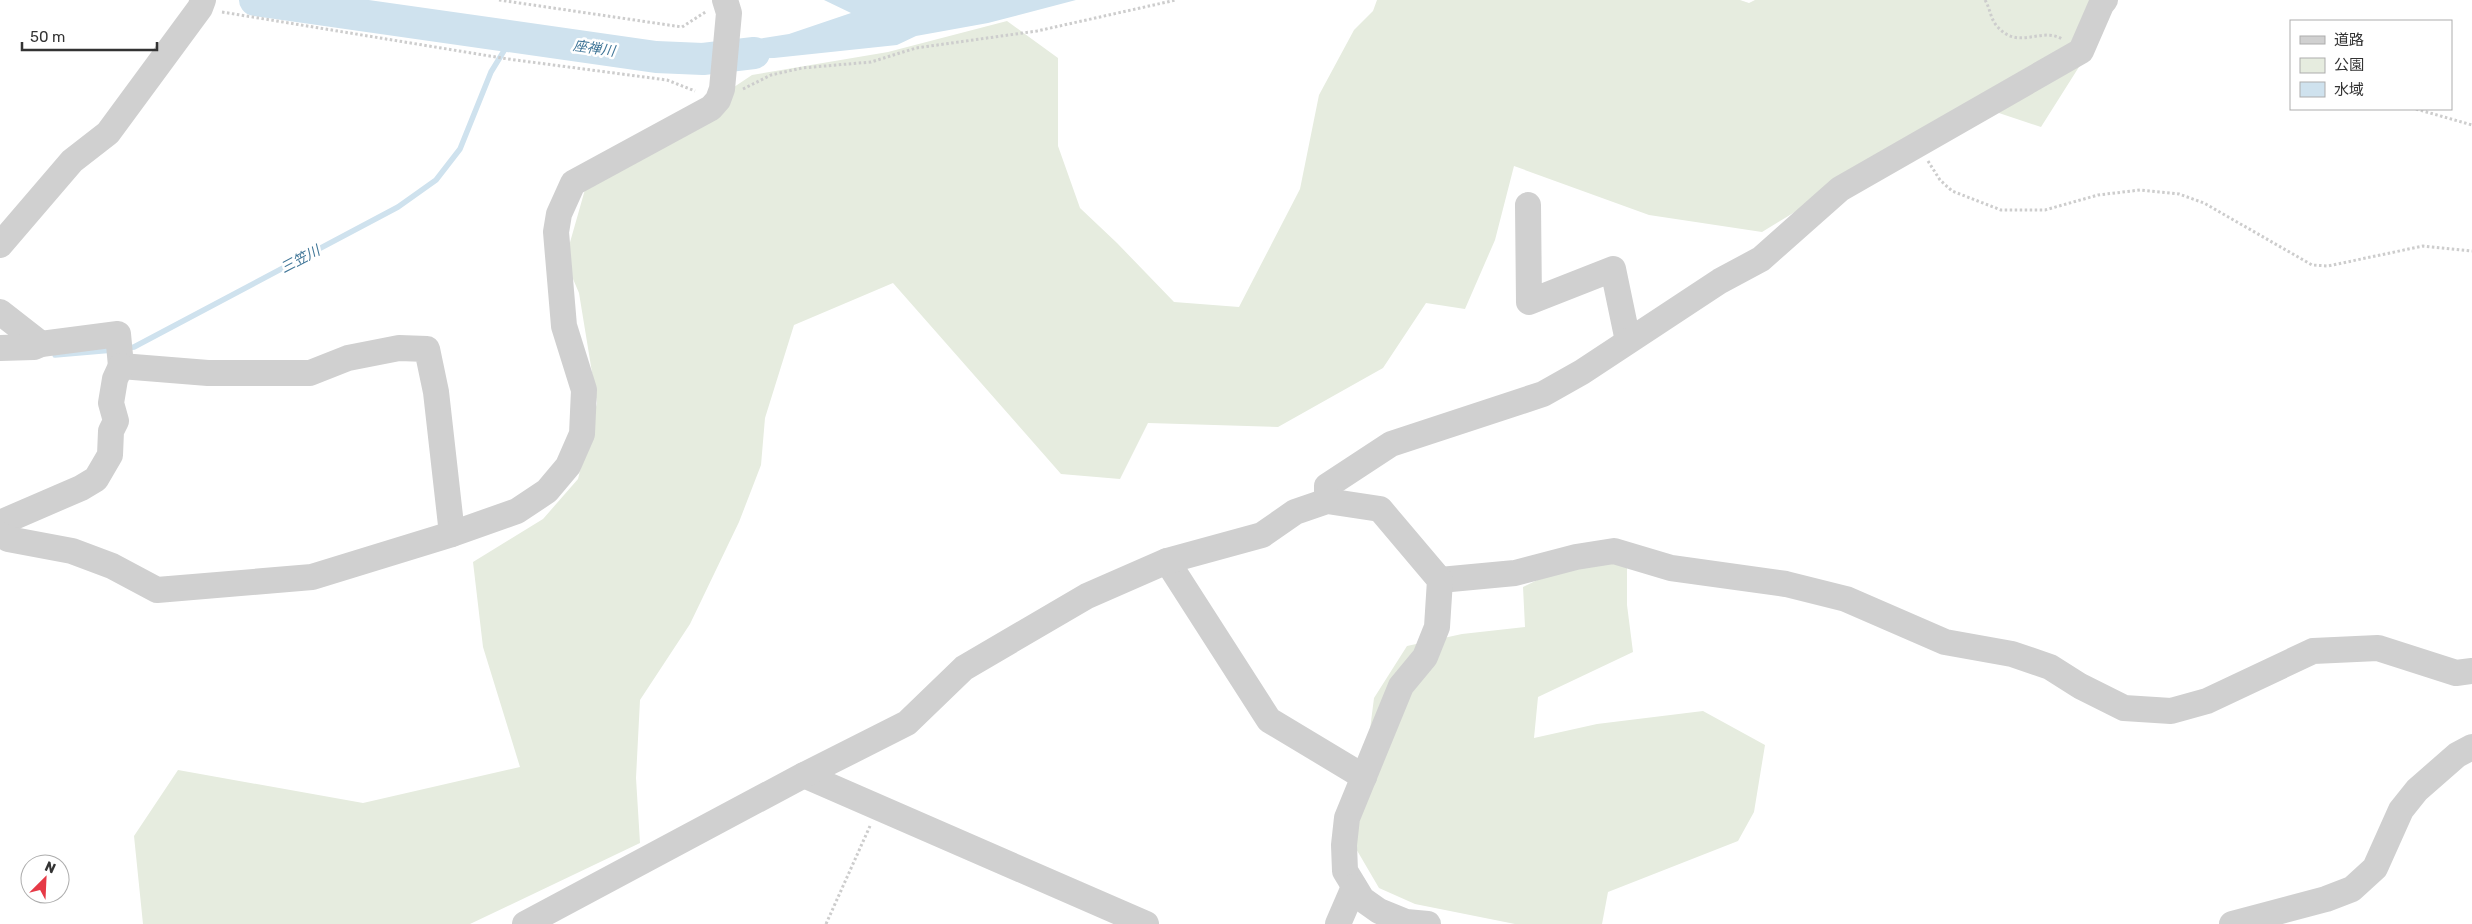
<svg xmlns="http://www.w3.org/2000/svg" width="2472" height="924" viewBox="0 0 2472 924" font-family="Rubik,'Noto Sans JP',sans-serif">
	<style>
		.green { fill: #e6ecdf }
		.water { fill: #cfe2ee }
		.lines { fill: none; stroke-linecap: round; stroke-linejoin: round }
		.stream { stroke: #cfe2ee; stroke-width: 5.5 }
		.river { stroke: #cfe2ee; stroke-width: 32 }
		.path { stroke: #cdcdcd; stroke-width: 3; stroke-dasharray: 2.5 2.5; stroke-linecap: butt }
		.minor { stroke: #d0d0d0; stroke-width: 26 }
		.labels { text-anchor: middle; stroke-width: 5; stroke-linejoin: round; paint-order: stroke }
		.water-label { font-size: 14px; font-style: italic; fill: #3f7597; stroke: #fff }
	</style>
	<rect width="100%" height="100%" fill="#fff"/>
	<g class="green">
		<path d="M1377,0H1740L1749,3L1755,0H2114L2108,21L2041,127L1972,104L1762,232L1649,215L1514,166L1495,240L1465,309L1426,303L1383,368L1278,427L1148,423L1120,479L1061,474L893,283L794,325L765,418L761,465L739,522L690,624L640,700L636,778L640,843L470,924H143L134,836L178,770L363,803L520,767L483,647L473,562L543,519L578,479L597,403L579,293L565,260L586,186L752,75L888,52L1007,21L1058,58V146L1080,208L1117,243L1174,302L1239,307L1300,189L1319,95L1354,30L1373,11Z"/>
		<path d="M1595,552L1627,562V605L1633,652L1538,697L1534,738L1597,724L1703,711L1765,745L1754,812L1738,841L1608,892L1602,924H1515L1415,904L1379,888L1355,847L1374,698L1407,646L1462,634L1525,627L1523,587Z"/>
	</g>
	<path class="water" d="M824,0H1076L988,23L916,36L897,45L774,58L689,59L650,56L789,34L851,13Z"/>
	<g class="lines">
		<g class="stream">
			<path d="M127,348L134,347L398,207L436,180L460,149L491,72L513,36"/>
			<path d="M55,355L113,350"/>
		</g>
		<path class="river" d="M255,0L656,57L703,59L754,53"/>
		<g class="path">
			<path d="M499,0L682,27L707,11"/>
			<path d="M1985,0C1990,8 1990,17 1996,25C2018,52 2040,26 2062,39"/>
			<path d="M222,12L508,59L667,80L695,91"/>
			<path d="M743,89L771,75L802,68L871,62L916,48L1037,31L1176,0"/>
			<path d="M2416,109L2472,125"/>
			<path d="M1928,161L1940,180L1952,191L2001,210H2045L2098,195L2140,190L2179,194L2204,203L2312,265L2328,266L2423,246L2472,251"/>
			<path d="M826,924L870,826"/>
		</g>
		<g class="minor">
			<path d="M1528,205L1529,302L1613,269L1628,341"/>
			<path d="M0,245L72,161L108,133L200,8L203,0"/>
			<path d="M0,312L41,344"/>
			<path d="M0,348L34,347L41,344L118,334L121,366"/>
			<path d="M121,366L208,373H310L348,358L399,348L427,349L436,392L452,534"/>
			<path d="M1327,501V486L1391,444L1543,394L1582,372L1720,281L1761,259L1840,189L2081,51L2101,5L2105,0"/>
			<path d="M0,523L81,488L96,479L110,455L111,431L116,421L111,403L115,379L121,366"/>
			<path d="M0,534L8,539L72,551L112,566L157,590L312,577L452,534L517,511L547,491L568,466L582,434L584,390L564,326L556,232L559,214L573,183L711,108L718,100L722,89L729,13L725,0"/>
			<path d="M1167,561L1269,720L1364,777"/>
			<path d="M1440,580L1515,573L1576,557L1614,551L1671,568L1786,584L1846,599L1945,642L2012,654L2050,667L2080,686L2124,708L2171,711L2207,701L2313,651L2378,648L2456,673L2472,671"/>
			<path d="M804,775L1146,924"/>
			<path d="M525,924L804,775L907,723L964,668L1087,596L1167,561L1262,535L1295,512L1327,501L1380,509L1440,580L1437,627L1425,657L1401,686L1347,818L1344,845L1345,871L1362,899L1379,911L1406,922L1428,924"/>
			<path d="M1338,924L1354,887"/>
			<path d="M2232,924L2326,899L2352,889L2375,868L2401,810L2417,790L2457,755L2472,747"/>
		</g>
	</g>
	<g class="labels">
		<g class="water-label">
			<text transform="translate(594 48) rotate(8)" y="5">座禅川</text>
			<text transform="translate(300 259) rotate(-28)" y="5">三笠川</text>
		</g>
	</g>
	<rect x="2290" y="20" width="162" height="90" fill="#ffffff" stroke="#adadad"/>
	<rect x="2300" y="36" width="25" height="8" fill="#d0d0d0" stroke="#adadad"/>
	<text x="2334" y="45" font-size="15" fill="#333333">道路</text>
	<rect x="2300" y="58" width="25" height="15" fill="#e6ecdf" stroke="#adadad"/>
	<text x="2334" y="70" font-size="15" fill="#333333">公園</text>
	<rect x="2300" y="82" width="25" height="15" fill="#cfe2ee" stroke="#adadad"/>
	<text x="2334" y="95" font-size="15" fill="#333333">水域</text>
	<g transform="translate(45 879) rotate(24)"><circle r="24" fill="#ffffff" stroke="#adadad"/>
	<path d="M0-4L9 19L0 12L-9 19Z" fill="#e63946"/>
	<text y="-8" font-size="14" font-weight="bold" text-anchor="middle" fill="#333333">N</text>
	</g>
	<path d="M22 42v8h135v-8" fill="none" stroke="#333333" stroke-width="2.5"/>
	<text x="30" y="42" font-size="15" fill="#333333" stroke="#ffffff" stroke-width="4" paint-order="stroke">50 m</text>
</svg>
